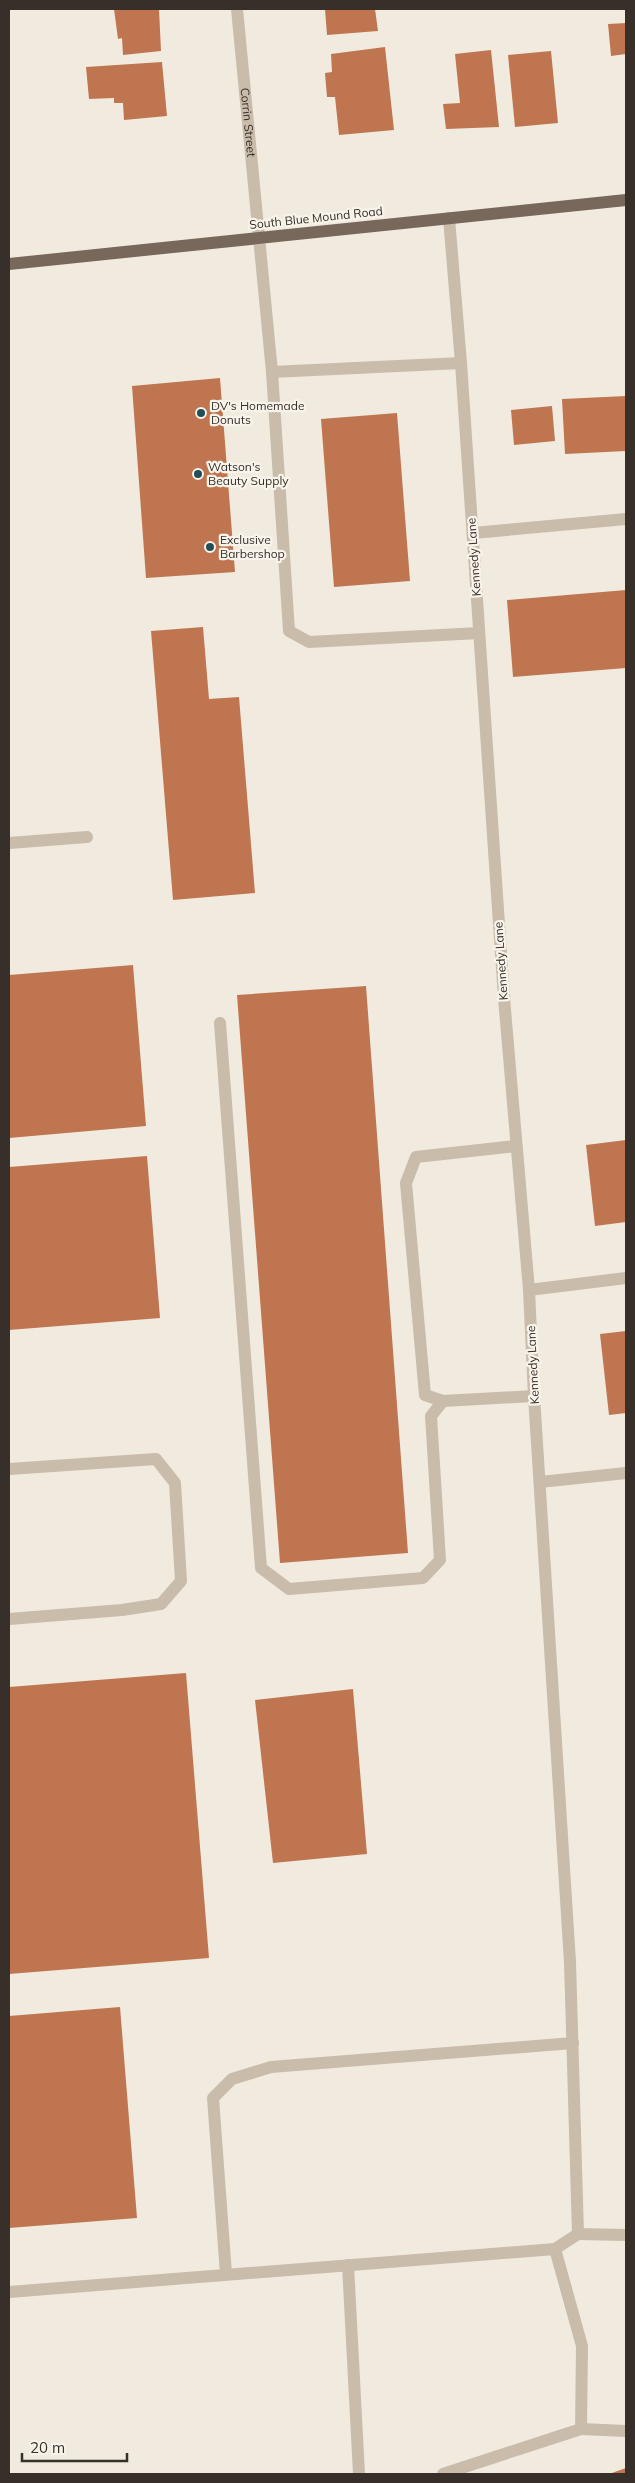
<svg xmlns="http://www.w3.org/2000/svg" width="635" height="2483" viewBox="0 0 635 2483" font-family="Mulish,sans-serif">
	<style>
		.building { fill: #bf7550 }
		.lines { fill: none; stroke-linecap: round; stroke-linejoin: round }
		.minor { stroke: #c9bcab; stroke-width: 12 }
		.major { stroke: #78685c; stroke-width: 12 }
		.poi-dot { fill: #224e57; stroke: #f9f4eb; stroke-width: 2 }
		.labels { text-anchor: middle; stroke-width: 4.5; stroke-linejoin: round; paint-order: stroke }
		.street-label { font-size: 12px; fill: #37302a; stroke: #f9f4eb }
		.poi-label { font-size: 12px; fill: #37302a; stroke: #f9f4eb; text-anchor: start }
	</style>
	<rect width="100%" height="100%" fill="#f1ebdf"/>
	<g class="building">
		<path d="M114,9H159L161,51L123,55L122,38L118,39Z"/>
		<path d="M325,9H375L378,31L327,35Z"/>
		<path d="M626,23V54L611,56L608,24Z"/>
		<path d="M385,47L394,130L339,135L335,97H327L325,73L332,72L331,54Z"/>
		<path d="M491,50L499,127L446,129L443,104L460,103L455,54Z"/>
		<path d="M551,51L558,123L515,127L508,55Z"/>
		<path d="M162,62L167,116L124,120L123,103H114V98L89,99L86,67Z"/>
		<path d="M220,378L235,572L146,578L132,386Z"/>
		<path d="M626,396V451L565,454L562,399Z"/>
		<path d="M552,406L555,441L514,445L511,410Z"/>
		<path d="M397,413L410,581L334,587L321,419Z"/>
		<path d="M626,590V668L513,677L507,600Z"/>
		<path d="M203,627L209,699L239,697L255,893L173,900L151,631Z"/>
		<path d="M133,965L146,1126L9,1138V975Z"/>
		<path d="M366,986L408,1553L280,1563L237,995Z"/>
		<path d="M626,1140V1222L595,1226L586,1145Z"/>
		<path d="M147,1156L160,1318L9,1330V1167Z"/>
		<path d="M626,1331V1413L609,1415L600,1334Z"/>
		<path d="M186,1673L209,1958L9,1974V1687Z"/>
		<path d="M353,1689L367,1854L273,1863L255,1700Z"/>
		<path d="M120,2007L137,2218L9,2228V2016Z"/>
		<path d="M626,2468V2474H609Z"/>
	</g>
	<g class="lines">
		<g class="minor">
			<path id="s1" d="M237,9L272,372L289,631L309,642L479,633"/>
			<path d="M272,372L461,363"/>
			<path d="M473,533L626,519"/>
			<path d="M9,843L87,837"/>
			<path d="M220,1023L261,1568L289,1589L423,1578L440,1560L431,1416L443,1401"/>
			<path d="M516,1146L416,1157L406,1183L425,1395L443,1401L534,1396"/>
			<path d="M529,1290L626,1278"/>
			<path d="M9,1469L156,1459L175,1483L181,1581L161,1604L122,1610L9,1619"/>
			<path d="M540,1482L626,1473"/>
			<path d="M578,2234L626,2235"/>
			<path d="M348,2265L359,2474"/>
			<path d="M226,2274L213,2098L232,2079L271,2067L573,2043"/>
			<path d="M9,2292L555,2249L578,2234L570,1962L534,1396L529,1290L504,998L461,363L449,218"/>
			<path d="M581,2429L626,2431"/>
			<path d="M443,2474L581,2429L582,2346L555,2249"/>
		</g>
		<path class="major" d="M9,264L626,200"/>
	</g>
	<g class="poi-dot">
		<circle cx="201" cy="413" r="5"/>
		<circle cx="198" cy="474" r="5"/>
		<circle cx="210" cy="547" r="5"/>
	</g>
	<g class="labels">
		<g class="street-label">
			<text dy="4" stroke="none"><textPath href="#s1" startOffset="114">Corrin Street</textPath></text>
			<text transform="translate(316 218) rotate(-6)" y="4">South Blue Mound Road</text>
			<text transform="translate(474 557) rotate(-94)" y="4">Kennedy Lane</text>
			<text transform="translate(501 961) rotate(-94)" y="4">Kennedy Lane</text>
			<text transform="translate(533 1365) rotate(-93)" y="4">Kennedy Lane</text>
		</g>
		<g class="poi-label">
			<text x="211" y="410">DV's Homemade<tspan x="211" dy="14">Donuts</tspan></text>
			<text x="208" y="471">Watson's<tspan x="208" dy="14">Beauty Supply</tspan></text>
			<text x="220" y="544">Exclusive<tspan x="220" dy="14">Barbershop</tspan></text>
		</g>
	</g>
	<rect width="635" height="2483" fill="none" stroke="#37302a" stroke-width="20"/>
	<path d="M22 2453v8h105v-8" fill="none" stroke="#37302a" stroke-width="2.5"/>
	<text x="30" y="2453" font-size="15" fill="#37302a" stroke="#f9f4eb" stroke-width="4" paint-order="stroke">20 m</text>
</svg>
